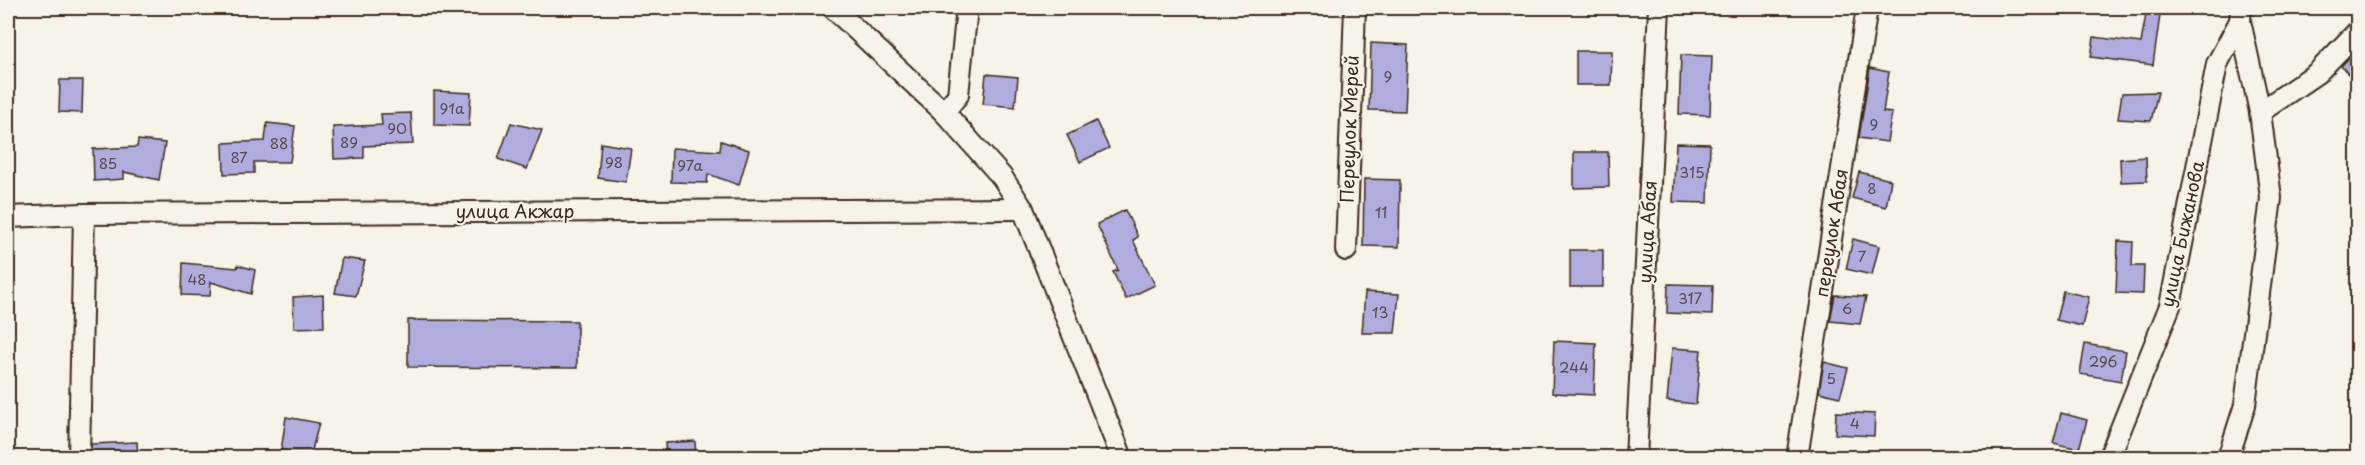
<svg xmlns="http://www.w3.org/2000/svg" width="2365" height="465" viewBox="0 0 2365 465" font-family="'Playpen Sans',sans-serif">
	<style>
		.building { fill: #b0acdd; stroke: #3b2a1e; stroke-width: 1.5 }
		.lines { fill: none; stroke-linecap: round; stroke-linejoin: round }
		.minor-casing { stroke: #3b2a1e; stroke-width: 24 }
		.minor { stroke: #f7f3e8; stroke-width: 20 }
		.labels { text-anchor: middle; stroke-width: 4.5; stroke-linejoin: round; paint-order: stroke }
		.number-label { font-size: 15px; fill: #584a4e }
		.street-label { font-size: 18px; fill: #3b2a1e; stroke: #f7f3e8 }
	</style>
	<rect width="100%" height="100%" fill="#f7f3e8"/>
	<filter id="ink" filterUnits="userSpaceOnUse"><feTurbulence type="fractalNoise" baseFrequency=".0167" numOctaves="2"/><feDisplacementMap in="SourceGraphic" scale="12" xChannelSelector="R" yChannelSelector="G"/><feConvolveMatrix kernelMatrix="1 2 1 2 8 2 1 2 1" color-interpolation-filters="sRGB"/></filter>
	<g filter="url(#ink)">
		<g class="building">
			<path d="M2147,8H2161L2153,65L2091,57L2094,37L2141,43Z"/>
			<path d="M1371,43L1408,45L1405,111L1369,110Z"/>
			<path d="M2358,49V85L2341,66Z"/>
			<path d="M1576,51H1612L1611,85H1576Z"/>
			<path d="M1681,55L1712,56L1710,115L1679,114Z"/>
			<path d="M1870,68L1889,72L1883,112L1892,113L1887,142L1859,138Z"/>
			<path d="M986,74L1018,77L1015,107L983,104Z"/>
			<path d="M60,80H83L82,113L59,112Z"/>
			<path d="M434,91L471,93L469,126L434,125Z"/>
			<path d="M2158,92L2151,121L2118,119L2122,93Z"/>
			<path d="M411,113L413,144L364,146V158L334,159L333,127L382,125L381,114Z"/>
			<path d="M1096,121L1109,148L1080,162L1067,135Z"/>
			<path d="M267,123L295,126L290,162H254V173L224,174L223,143L265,141Z"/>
			<path d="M511,123L542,130L527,169L498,159Z"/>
			<path d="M138,140L165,143L159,180L124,172V179L94,181L93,149L137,147Z"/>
			<path d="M721,141L749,150L739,185L708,174L707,183L671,182L672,148L720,151Z"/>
			<path d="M601,143L631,148L626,182L598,178Z"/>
			<path d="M1676,143L1710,144L1708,203L1673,202Z"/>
			<path d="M1574,152H1608L1609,187L1574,188Z"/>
			<path d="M2146,157L2147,181L2121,182L2120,159Z"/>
			<path d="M1859,172L1891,180L1886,207L1852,198Z"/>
			<path d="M1364,179L1400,180L1399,247L1363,246Z"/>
			<path d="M1125,210L1138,237L1133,240L1155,285L1126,299L1113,272L1118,270L1097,224Z"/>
			<path d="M1853,239L1879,246L1872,275L1846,269Z"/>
			<path d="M2118,241L2133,242L2132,266H2144L2143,294L2116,293Z"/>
			<rect x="1570" y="250" width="33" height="37"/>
			<path d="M342,258L365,261L356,296L335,293Z"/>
			<path d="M183,263L237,268L238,265L255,270L251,294L211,282L210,296L182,295Z"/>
			<path d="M1668,284L1713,285L1712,315L1667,313Z"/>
			<path d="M2063,291L2089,297L2082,326L2056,320Z"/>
			<path d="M1365,292L1399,294L1395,333H1362Z"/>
			<path d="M323,295L324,327L294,328L293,297Z"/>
			<path d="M1835,295L1866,297L1860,324L1830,321Z"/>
			<path d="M408,320L577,321V368L408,367Z"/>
			<path d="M1554,341L1596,343L1594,395L1552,393Z"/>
			<path d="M2085,344L2126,351L2121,381L2080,374Z"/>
			<path d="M1672,348L1701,350L1696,404L1667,401Z"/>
			<path d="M1824,362L1848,368L1840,397L1819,392Z"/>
			<path d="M1836,412L1875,414L1874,436L1835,434Z"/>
			<path d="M2061,413L2087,420L2079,449L2053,443Z"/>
			<path d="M286,417L319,423L310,458L281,451Z"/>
			<path d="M695,441L696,458H666L665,443Z"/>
			<path d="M137,442L138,458H91V444Z"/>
		</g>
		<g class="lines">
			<defs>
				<g id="minor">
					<path d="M833,8L944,112"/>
					<path d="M967,8L958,95L944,112L1002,177L1023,209L1122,458"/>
					<path d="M2260,112L2317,73L2358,31"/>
					<path d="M8,217L84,214L1023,209"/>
					<path d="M1346,250L1355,8"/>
					<path d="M79,458L84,214"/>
					<path d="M1636,458L1659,8"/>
					<path d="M1797,458L1867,8"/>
					<path d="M2109,458L2170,306L2217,64L2240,21L2241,8"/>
					<path d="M2228,458L2245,405L2271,198L2260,112L2240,21"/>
				</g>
			</defs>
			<use href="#minor" class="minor-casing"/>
			<use href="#minor" class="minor"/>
		</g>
	</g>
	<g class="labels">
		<g class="number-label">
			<text x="1388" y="82">9</text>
			<text x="452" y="114">91а</text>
			<text x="1874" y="130">9</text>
			<text x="397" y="134">90</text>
			<text x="349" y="148">89</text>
			<text x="279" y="149">88</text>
			<text x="239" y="163">87</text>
			<text x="614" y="168">98</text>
			<text x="108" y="169">85</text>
			<text x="690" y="171">97а</text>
			<text x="1692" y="178">315</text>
			<text x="1872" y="194">8</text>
			<text x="1381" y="218">11</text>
			<text x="1862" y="262">7</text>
			<text x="197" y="285">48</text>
			<text x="1690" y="304">317</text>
			<text x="1847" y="314">6</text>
			<text x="1380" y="318">13</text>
			<text x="2103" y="367">296</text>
			<text x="1574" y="373">244</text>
			<text x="1831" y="384">5</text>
			<text x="1855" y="429">4</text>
		</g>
		<g class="street-label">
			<text transform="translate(1350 129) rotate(-88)" y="6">Переулок Мерей</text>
			<text x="515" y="218">улица Акжар</text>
			<text transform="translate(1648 232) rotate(-87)" y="6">улица Абая</text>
			<text transform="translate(1832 233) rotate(-81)" y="6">переулок Абая</text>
			<text transform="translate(2183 234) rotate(-78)" y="6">улица Бижанова</text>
		</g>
	</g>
	<rect width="2365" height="465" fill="none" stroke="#f7f3e8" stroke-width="30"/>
	<rect x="15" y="15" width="2335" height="435" fill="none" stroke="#3b2a1e" stroke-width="2" filter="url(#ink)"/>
</svg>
